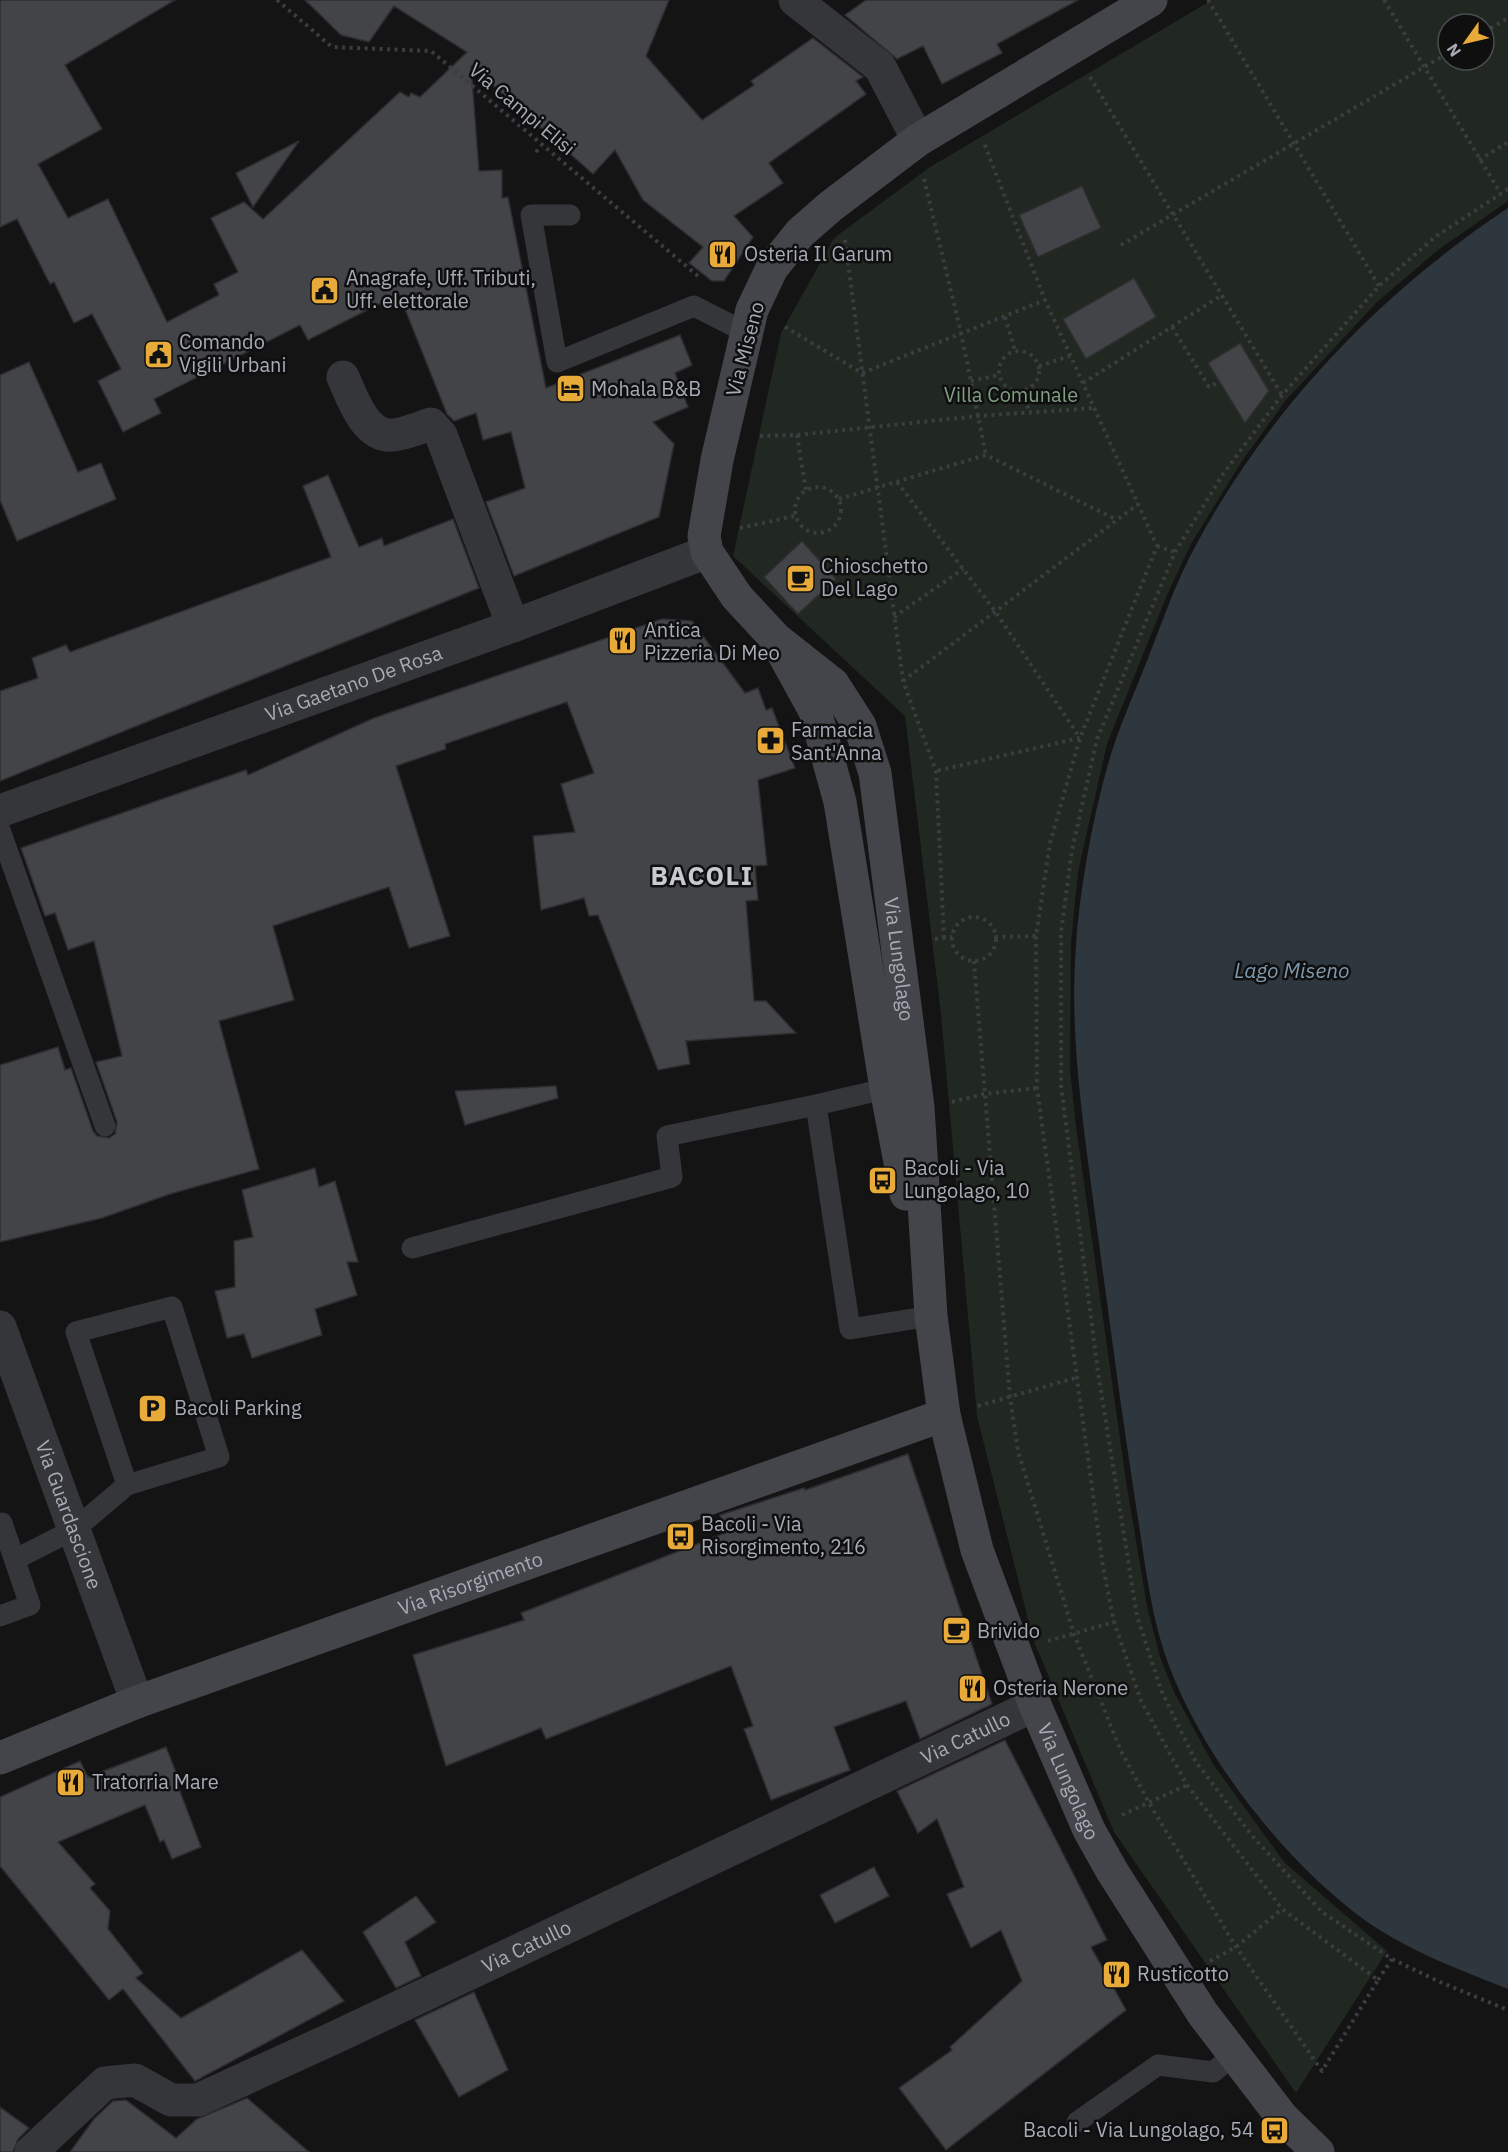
<svg xmlns="http://www.w3.org/2000/svg" width="1508" height="2152" viewBox="0 0 1508 2152" font-family="'IBM Plex Sans',sans-serif">
	<style>
		.green { fill: #202821; fill-rule: evenodd }
		.water { fill: #2e373d }
		.building { fill: #434448; stroke: #2e2e31; stroke-width: 1.5 }
		.lines { fill: none; stroke-linecap: round; stroke-linejoin: round }
		.path { stroke: #3b3d41; stroke-width: 4; stroke-dasharray: 3 4.5; stroke-linecap: butt }
		.service { stroke: #35363a; stroke-width: 21 }
		.minor { stroke: #35363a; stroke-width: 33 }
		.tertiary { stroke: #35363a; stroke-width: 33 }
		.secondary { stroke: #43454a; stroke-width: 33 }
		.labels { text-anchor: middle; stroke-width: 5; stroke-linejoin: round; paint-order: stroke }
		.street-label { font-size: 20px; fill: #a6abb5; stroke: #0f0f10 }
		.poi-label { font-size: 20px; fill: #a6abb5; stroke: #0f0f10; text-anchor: start }
		.park-label { font-size: 20px; fill: #7e9f7f; stroke: #0f0f10 }
		.water-label { font-size: 21px; font-style: italic; fill: #7f99af; stroke: #0f0f10 }
		.district-label { font-size: 26px; font-weight: bold; letter-spacing: 1.5px; fill: #c7cad1; stroke: #0f0f10 }
	</style>
	<rect width="100%" height="100%" fill="#141415"/>
	<path class="green" d="M1212,0H1508V201L1438,250L1376,303L1286,400L1242,461L1191,544L1167,595L1107,744L1078,872L1071,942L1070,1069L1076,1126L1126,1481L1147,1606L1160,1657L1175,1694L1213,1764L1285,1863L1387,1951L1296,2093L1114,1832L1033,1639L977,1416L941,1014L905,716L733,556L781,333L834,238L930,167ZM1448,24H1484V60H1448Z"/>
	<path class="water" d="M1508,208V1989C1460,1970 1409,1951 1366,1921C1282,1861 1192,1744 1162,1645C1151,1609 1146,1570 1140,1532C1131,1473 1122,1414 1114,1354C1106,1295 1098,1236 1090,1177C1080,1100 1070,1024 1076,946C1080,885 1096,797 1116,739C1124,716 1134,694 1143,671C1160,629 1174,585 1196,545C1270,408 1379,294 1508,208Z"/>
	<g class="building">
		<path d="M0,0H175L65,65L102,129L38,164L68,218L108,199L167,322L219,295L214,284L238,272L211,218L244,202L263,219L400,92L409,97L411,93L420,97L467,52L394,6L369,42L341,35L305,0H669L646,56L702,120L754,85L751,81L813,38L863,77L856,81L866,94L769,163L783,183L734,216L753,237L724,281H712L689,263L703,247L643,200L615,150L593,174L471,66L479,171L502,170V198L508,197L546,388L680,335L692,365L675,373L688,407L653,422L674,444L659,517L514,576L486,502L525,488L511,432L483,440L476,413L454,421L447,414L399,294L308,340L300,325L154,399L161,413L123,432L98,381L121,369L92,314L74,323L54,282L50,284L17,219L0,227Z"/>
		<path d="M866,0H1078L997,44L1002,53L942,84L923,46L897,59L845,15Z"/>
		<path d="M299,141L253,207L236,173Z"/>
		<path d="M1082,186L1101,228L1038,257L1019,215Z"/>
		<path d="M1134,278L1156,317L1086,359L1063,319Z"/>
		<path d="M1240,343L1269,391L1245,423L1208,363Z"/>
		<path d="M29,362L78,472L101,463L116,499L17,541L0,500V375Z"/>
		<path d="M328,475L359,547L382,538L384,546L453,519L479,588L0,781V691L38,678L32,658L66,645L70,652L331,557L303,486Z"/>
		<path d="M802,541L836,579L798,614L764,577Z"/>
		<path d="M662,619L692,621L745,693L758,688L766,710L772,708L795,768L758,780L767,865L755,866L758,900L746,901L754,1001H766L796,1033L686,1041L690,1064L658,1070L598,915L589,916L584,898L541,910L533,836L575,832L561,784L594,773L567,702L445,744L446,749L396,766L450,936L409,948L389,887L273,926L294,1000L219,1021L259,1169L170,1194L102,1218L0,1242V1065L58,1047L65,1070L71,1068L93,1131L97,1136L109,1138L115,1134L117,1122L96,1062L122,1056L94,941L68,950L55,913L45,916L21,848L246,770L248,775L374,718Z"/>
		<path d="M556,1086L558,1098L465,1125L455,1091Z"/>
		<path d="M315,1168L319,1187L335,1181L358,1262H347L357,1295L315,1309L322,1335L252,1358L244,1334L227,1338L215,1291L235,1287L234,1241L253,1237L242,1190Z"/>
		<path d="M908,1454L992,1704L920,1739L906,1701L834,1727L850,1770L771,1800L744,1729L753,1726L731,1666L546,1739L541,1728L446,1766L413,1655L524,1620L521,1613L725,1533L720,1515L804,1488L805,1490Z"/>
		<path d="M1005,1740L1107,1940L1091,1947L1126,2010L946,2150L899,2088L952,2050L950,2047L1022,1981L1001,1930L971,1948L947,1894L964,1887L937,1819L918,1833L897,1791Z"/>
		<path d="M166,1747L181,1785L178,1786L201,1847L172,1859L164,1840L160,1842L145,1805L58,1842L95,1884L90,1888L110,1911L108,1929L143,1973L136,1978L181,2018L302,1950L344,2001L195,2081L123,1989L109,2000L0,1866V1797L80,1761L88,1777Z"/>
		<path d="M874,1867L889,1896L835,1923L820,1895Z"/>
		<path d="M416,1896L436,1922L405,1942L421,1976L396,1988L363,1932Z"/>
		<path d="M474,1992L508,2070L459,2097L415,2020Z"/>
		<path d="M247,2098L309,2152H70L94,2119L113,2101L126,2100L176,2138L197,2119Z"/>
		<path d="M0,2107L29,2128L18,2139L13,2152H0Z"/>
	</g>
	<g class="lines">
		<g class="path">
			<path d="M277,0L332,47L431,51L698,276"/>
			<path d="M1208,0L1379,286"/>
			<path d="M1384,0L1501,194"/>
			<path d="M1484,32L1508,18"/>
			<path d="M1090,77L1282,395"/>
			<path d="M536,152L541,146"/>
			<path d="M1479,160L1508,142"/>
			<path d="M924,179L961,333L986,455"/>
			<path d="M1508,189L1435,237L1379,286L1282,395L1223,474L1175,552L1097,739L1072,850L1061,932V1086L1098,1372L1137,1616L1161,1690L1196,1762L1253,1837L1322,1912L1392,1959L1440,1982L1508,2010"/>
			<path d="M845,240L903,681L936,771L944,938"/>
			<path d="M1121,245L1448,53"/>
			<path d="M1005,317L1015,351"/>
			<path d="M785,327L862,373L1045,300"/>
			<path d="M1172,327L1209,387L1219,382"/>
			<circle cx="1019" cy="371" r="20"/>
			<path d="M1039,366L1070,356"/>
			<path d="M971,381L999,375"/>
			<path d="M1083,383L1222,295"/>
			<path d="M1024,391L1029,413"/>
			<path d="M797,435L806,490"/>
			<path d="M760,436L797,435L978,416L1094,408"/>
			<path d="M897,482L995,611L1080,738L936,771"/>
			<circle cx="818" cy="510" r="23"/>
			<path d="M839,499L986,455L1117,520"/>
			<path d="M740,528L795,516"/>
			<path d="M1157,546L1175,552"/>
			<path d="M894,617L963,569"/>
			<path d="M903,681L1138,504"/>
			<circle cx="974" cy="939" r="22"/>
			<path d="M995,937L1036,936"/>
			<path d="M935,939L952,937"/>
			<path d="M974,961L1010,1397L1018,1451L1074,1634L1120,1749L1149,1803L1236,1947L1322,2071L1378,1980L1282,1909L1187,1785L1141,1701L1114,1622L1103,1567L1037,1088L1036,936L1050,843L1080,738L1157,546L1045,300L984,143"/>
			<path d="M952,1102L984,1094L1037,1088"/>
			<path d="M978,1406L1075,1378"/>
			<path d="M1048,1641L1114,1622"/>
			<path d="M1122,1815L1187,1785"/>
			<path d="M1210,1961L1236,1947L1282,1909"/>
			<path d="M1378,1980L1392,1959"/>
		</g>
		<g class="service">
			<path d="M570,215H531L557,362L694,306L747,333"/>
			<path d="M0,830L105,1126"/>
			<path d="M897,1086L816,1105L850,1329L931,1316"/>
			<path d="M412,1248L672,1177L667,1136L816,1105"/>
			<path d="M0,1524L2,1523L30,1605L0,1616"/>
			<path d="M16,1559L75,1529L127,1485L76,1332L172,1307L219,1457L127,1485"/>
			<path d="M1077,2122L1158,2065L1213,2072L1234,2055"/>
		</g>
		<g class="minor">
			<path d="M795,0L880,67L918,140"/>
			<path d="M343,377C352,397 365,438 393,435C405,434 419,428 431,424L441,435L513,626"/>
			<path id="s1" d="M0,1327L137,1702"/>
			<path id="s2" d="M31,2152L105,2083L135,2080L171,2100H198L338,2036L1035,1705"/>
		</g>
		<path class="tertiary" id="s3" d="M0,811L513,626L707,552"/>
		<g class="secondary">
			<path id="s4" d="M1151,0L918,140L831,206L800,233L772,268L752,310L717,460L704,536L707,552L737,597L776,639L833,684L860,726L875,773L918,1107L931,1316L944,1415L977,1550L1035,1705L1089,1830L1112,1871L1203,2014L1282,2117L1318,2152"/>
			<path d="M782,651L815,711L840,802L886,1088L906,1194"/>
			<path id="s5" d="M0,1758L137,1702L944,1415"/>
		</g>
	</g>
	<defs>
		<symbol id="restaurant-square" viewBox="-11 -11 22 22"><rect x="-9" y="-9" width="18" height="18" rx="4" fill="#e8aa39" stroke="#0f0f10"/><path d="M-5-6h1v4h1v-4h1v4h1v-4h1v5L-1.5 .5V6h-2V.5L-5-1ZM5-6V6H3V1.5H1.5Q1.5-4 5-6Z" fill="#111"/></symbol>
		<symbol id="civic-square" viewBox="-11 -11 22 22"><rect x="-9" y="-9" width="18" height="18" rx="4" fill="#e8aa39" stroke="#0f0f10"/><path d="M-.6-6.5H3V-4.5H.6V-3L4-1V1h2V6H-6V1h2V-1L-.6-3ZM-1.2 2.5V6h2.4V2.5Z" fill="#111"/></symbol>
		<symbol id="hotel-square" viewBox="-11 -11 22 22"><rect x="-9" y="-9" width="18" height="18" rx="4" fill="#e8aa39" stroke="#0f0f10"/><path d="M-6-4.5h1.5V1H6V5H4.5V3h-9V5H-6ZM-4 0a1.8 1.8 0 1 1 3.6 0ZM.5 0V-2.5h3Q6-2.5 6 0Z" fill="#111"/></symbol>
		<symbol id="cafe-square" viewBox="-11 -11 22 22"><rect x="-9" y="-9" width="18" height="18" rx="4" fill="#e8aa39" stroke="#0f0f10"/><path d="M-5.5-4.5H6V0H3Q3 3.5 0 3.5H-2.5Q-5.5 3.5-5.5 0ZM3-3.2v2h1.7v-2ZM-6 4.5H4V6H-6Z" fill="#111"/></symbol>
		<symbol id="pharmacy-square" viewBox="-11 -11 22 22"><rect x="-9" y="-9" width="18" height="18" rx="4" fill="#e8aa39" stroke="#0f0f10"/><path d="M-2-6h4v4h4v4h-4v4h-4v-4h-4v-4h4Z" fill="#111"/></symbol>
		<symbol id="bus-square" viewBox="-11 -11 22 22"><rect x="-9" y="-9" width="18" height="18" rx="4" fill="#e8aa39" stroke="#0f0f10"/><path d="M-5-6H5V4H4V6H2V4H-2V6H-4V4H-5ZM-3.5-4V0h7V-4ZM-3.5 1.2v1.5H-2V1.2ZM2 1.2v1.5H3.5V1.2Z" fill="#111"/></symbol>
		<symbol id="parking-square" viewBox="-11 -11 22 22"><rect x="-9" y="-9" width="18" height="18" rx="4" fill="#e8aa39" stroke="#0f0f10"/><path d="M-3.5-5.5H1a3.5 3.5 0 0 1 0 7H-1V5.5H-3.5ZM-1-3.4V-.6H.8a1.4 1.4 0 0 0 0-2.8Z" fill="#111"/></symbol>
	</defs>
	<g fill-rule="evenodd">
		<use href="#restaurant-square" x="706" y="238" width="33" height="33"/>
		<use href="#civic-square" x="308" y="274" width="33" height="33"/>
		<use href="#civic-square" x="142" y="338" width="33" height="33"/>
		<use href="#hotel-square" x="554" y="372" width="33" height="33"/>
		<use href="#cafe-square" x="784" y="562" width="33" height="33"/>
		<use href="#restaurant-square" x="606" y="624" width="33" height="33"/>
		<use href="#pharmacy-square" x="754" y="724" width="33" height="33"/>
		<use href="#bus-square" x="866" y="1164" width="33" height="33"/>
		<use href="#parking-square" x="136" y="1392" width="33" height="33"/>
		<use href="#bus-square" x="664" y="1520" width="33" height="33"/>
		<use href="#cafe-square" x="940" y="1614" width="33" height="33"/>
		<use href="#restaurant-square" x="956" y="1672" width="33" height="33"/>
		<use href="#restaurant-square" x="54" y="1766" width="33" height="33"/>
		<use href="#restaurant-square" x="1100" y="1958" width="33" height="33"/>
		<use href="#bus-square" x="1258" y="2114" width="33" height="33"/>
	</g>
	<g class="labels">
		<g class="street-label">
			<text transform="translate(522 109) rotate(40)" y="7">Via Campi Elisi</text>
			<text transform="translate(745 349) rotate(-75)" y="7">Via Miseno</text>
			<text dy="7" stroke="none"><textPath href="#s3" startOffset="376">Via Gaetano De Rosa</textPath></text>
			<text dy="7" stroke="none"><textPath href="#s4" startOffset="1232">Via Lungolago</textPath></text>
			<text dy="7" stroke="none"><textPath href="#s1" startOffset="200">Via Guardascione</textPath></text>
			<text dy="7" stroke="none"><textPath href="#s5" startOffset="502">Via Risorgimento</textPath></text>
			<text dy="7" stroke="none"><textPath href="#s2" startOffset="1048">Via Catullo</textPath></text>
			<text dy="7" stroke="none"><textPath href="#s4" startOffset="2078">Via Lungolago</textPath></text>
			<text dy="7" stroke="none"><textPath href="#s2" startOffset="562">Via Catullo</textPath></text>
		</g>
		<g class="poi-label">
			<text x="744" y="261">Osteria Il Garum</text>
			<text x="346" y="285">Anagrafe, Uff. Tributi,<tspan x="346" dy="23">Uff. elettorale</tspan></text>
			<text x="179" y="349">Comando<tspan x="179" dy="23">Vigili Urbani</tspan></text>
			<text x="591" y="396">Mohala B&amp;B</text>
			<text x="821" y="573">Chioschetto<tspan x="821" dy="23">Del Lago</tspan></text>
			<text x="644" y="637">Antica<tspan x="644" dy="23">Pizzeria Di Meo</tspan></text>
			<text x="791" y="737">Farmacia<tspan x="791" dy="23">Sant'Anna</tspan></text>
			<text x="904" y="1175">Bacoli - Via<tspan x="904" dy="23">Lungolago, 10</tspan></text>
			<text x="174" y="1415">Bacoli Parking</text>
			<text x="701" y="1531">Bacoli - Via<tspan x="701" dy="23">Risorgimento, 216</tspan></text>
			<text x="977" y="1638">Brivido</text>
			<text x="993" y="1695">Osteria Nerone</text>
			<text x="92" y="1789">Tratorria Mare</text>
			<text x="1137" y="1981">Rusticotto</text>
			<text x="1254" y="2137" text-anchor="end">Bacoli - Via Lungolago, 54</text>
		</g>
		<g class="park-label">
			<text x="1011" y="402">Villa Comunale</text>
		</g>
		<g class="water-label">
			<text x="1292" y="978">Lago Miseno</text>
		</g>
		<g class="district-label">
			<text x="702" y="885">BACOLI</text>
		</g>
	</g>
	<g transform="translate(1466 42) rotate(236)"><circle r="28" fill="#0f0f10" stroke="#4b4d52" stroke-width="1.5"/>
	<path d="M0-4.5L10 22L0 15L-10 22Z" fill="#e8aa39"/>
	<text y="-9" font-size="16" font-weight="bold" text-anchor="middle" fill="#a6abb5">N</text>
	</g>
</svg>
